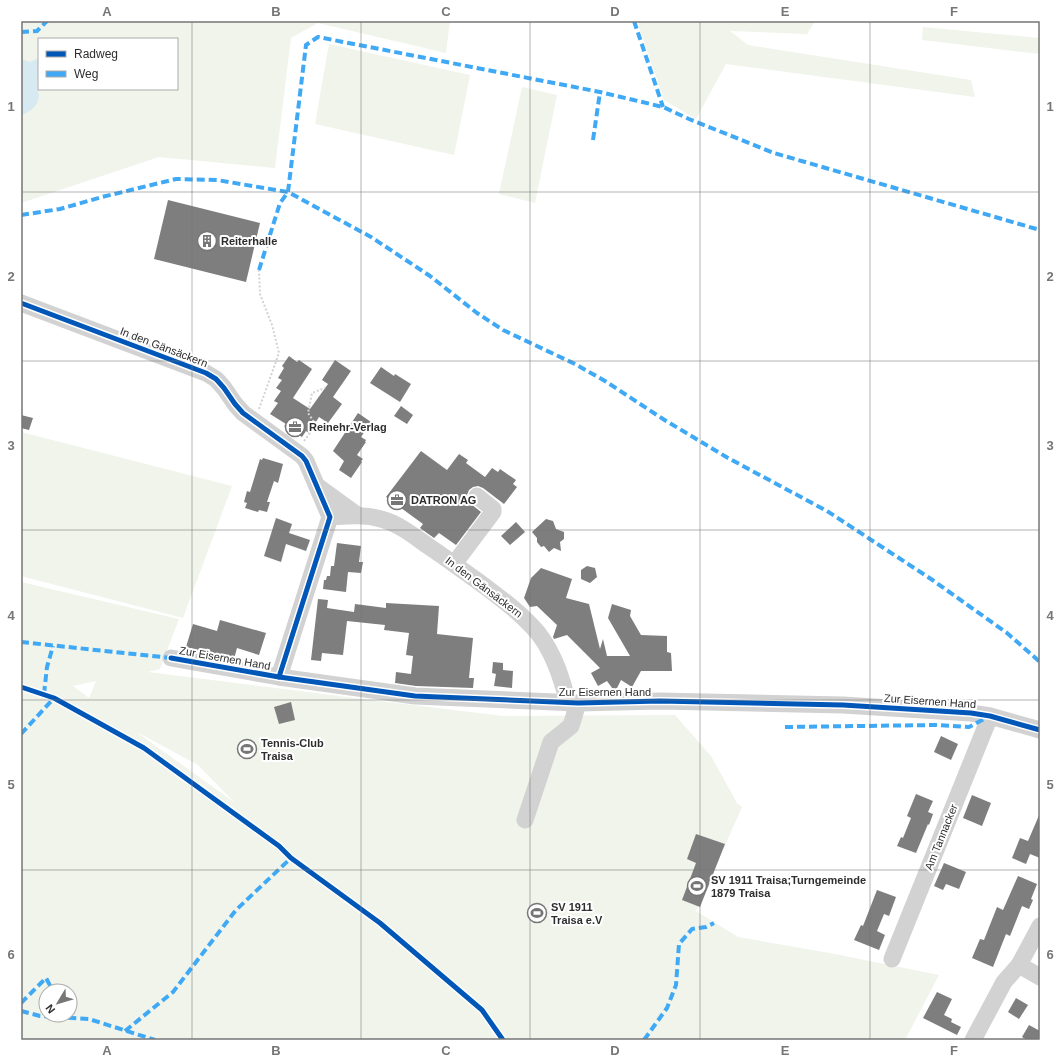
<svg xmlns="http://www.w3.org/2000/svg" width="1061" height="1061" viewBox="0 0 1061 1061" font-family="Helvetica,sans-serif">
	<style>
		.green { fill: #f0f4eb; fill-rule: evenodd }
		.water { fill: #d7e9f1 }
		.building { fill: #7e7e7e }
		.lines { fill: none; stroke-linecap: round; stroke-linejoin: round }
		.path { stroke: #d2d2d2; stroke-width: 2; stroke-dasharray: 2 2; stroke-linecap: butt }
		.minor { stroke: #d2d2d2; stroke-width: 17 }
		.quiet { stroke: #3fa9f5; stroke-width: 4; stroke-dasharray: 8 4; stroke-linecap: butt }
		.cycleway-casing { stroke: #fff; stroke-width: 8 }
		.cycleway { stroke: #0057b8; stroke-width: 5 }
		.grid { fill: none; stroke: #767676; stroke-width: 1; stroke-opacity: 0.55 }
		.labels { text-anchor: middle; stroke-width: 4; stroke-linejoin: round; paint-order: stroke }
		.poi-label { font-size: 11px; font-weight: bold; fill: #2d2d2d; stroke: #fff; text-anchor: start }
		.street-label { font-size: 11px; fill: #2d2d2d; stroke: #fff }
		.neatline { fill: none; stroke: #767676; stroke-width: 1.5 }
		.grid-label { font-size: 13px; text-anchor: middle; font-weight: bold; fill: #767676 }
	</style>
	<rect width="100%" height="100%" fill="#fff"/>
	<g class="green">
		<path d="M21,21H450L446,53L318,23L291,38L275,168L159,157L21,203ZM39,39H177V89H39Z"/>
		<path d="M639,21H815L807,34L730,31L748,45L971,80L975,97L726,64L696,119L664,100L639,27Z"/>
		<path d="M923,27L1040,38V54L922,40Z"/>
		<path d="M329,44L470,75L454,155L315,124Z"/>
		<path d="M522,87L557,95L535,203L499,194Z"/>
		<path d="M21,432L232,486L183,618L21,576Z"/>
		<path d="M21,582L179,619L160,669L148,672L355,698L503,716L675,715L711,756L737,803L742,807L696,911L738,937L835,954L939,975L905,1040H21ZM96,681L89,698L73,686ZM135,731L198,765L234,802ZM46,991H70V1015H46Z"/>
	</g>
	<path class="water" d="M39,58C39,67 39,75 37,83C36,87 38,91 39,95C39,106 30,112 21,115V59L30,62Z"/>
	<g class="building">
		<path d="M168,200L260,223L246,282L154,259Z"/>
		<path d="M289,356L297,362L299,360L312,369L293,398L310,409L328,384L322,380L335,360L351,371L333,397L342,404L328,423L319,417L309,433L306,431L302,437L284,426L286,424L270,414L278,403L274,401L281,391L276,388L282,380L278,378L284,368L282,366Z"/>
		<path d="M381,367L394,376L395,374L411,384L400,402L370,383Z"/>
		<path d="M401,406L413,415L407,424L394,416Z"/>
		<path d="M358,413L371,422L361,437L366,440L365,442H366L357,455L363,459L361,461L362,462L351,478L339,470L344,461L333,451Z"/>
		<path d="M21,415L33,418L29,430L21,428Z"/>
		<path d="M421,451L447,470L459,454L468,460L466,463L485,477L492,468L498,472L500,469L516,480L513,484L517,487L504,504L483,488L478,486L473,487L469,490L467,495L468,499L471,504L481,512L456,545L439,533L434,538L420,528L423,524L386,497Z"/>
		<path d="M263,458L283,464L278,483L274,481L267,502H270L267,512L259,510L258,512L245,508L247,503L244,502L247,491L250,492L260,459L262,460Z"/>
		<path d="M276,518L292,524L289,533L310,540L306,551L286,544L281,562L264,556Z"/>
		<path d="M546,519L553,521L556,529L564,532V539L560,542L561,551L554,548L549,552L544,546L541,547L537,542V538L532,532Z"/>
		<path d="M516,522L525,532L510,545L501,536Z"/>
		<path d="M337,543L361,546L359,562H363L361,573L348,572L346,592L323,589L324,580H326L327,576H330L331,566H334Z"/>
		<path d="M587,566L595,568L597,577L590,583L581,579V570Z"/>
		<path d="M541,568L572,579L566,598L589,604L600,649L603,639L607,656H630L608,618L612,604L631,610L630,616L641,635L667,636V652L671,653L672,671H641L632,687L621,680L615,692L607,681L598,686L591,673L600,668L567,635L554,639L553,637L557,625L537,606L530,607L524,598L531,578Z"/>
		<path d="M318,599L328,600L327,608L354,612L355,604L386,608V603L439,606L437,634L473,638L469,678H474L473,688L416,686L395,683L396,672L411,674L413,656L406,655L409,633L384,630L385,625L347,621L343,655L322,653L321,661L311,660Z"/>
		<path d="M220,620L266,633L259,655L237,648L234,659L213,655L186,647L193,624L217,631Z"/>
		<path d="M493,662L503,663V670L513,671L512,688L494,686L496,674L492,673Z"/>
		<path d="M291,702L295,720L279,724L274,707Z"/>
		<path d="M941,736L958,744L951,760L934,752Z"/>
		<path d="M916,794L933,801L928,812L933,814L929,825L928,824L916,853L897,846L901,837L903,838L911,818L907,816Z"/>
		<path d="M972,795L991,803L982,826L963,818Z"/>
		<path d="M1040,813V858L1030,854L1026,864L1012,858L1020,838L1028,841Z"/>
		<path d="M696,834L725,844L700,907L682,900L696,863L687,859Z"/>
		<path d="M944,863L966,872L959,889L946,884L943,890L934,886Z"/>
		<path d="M1018,876L1037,884L1031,899L1033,900L1029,909L1022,906L1010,936L1006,934L993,967L972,958L980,939L984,940L997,907L1003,910Z"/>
		<path d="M877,890L896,897L889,916L884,914L877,931L885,935L879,950L854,940L861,925L863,926Z"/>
		<path d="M937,992L952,999L944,1015L952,1019L951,1022L961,1027L957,1035L923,1018Z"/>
		<path d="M1016,998L1028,1005L1019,1019L1008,1012Z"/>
		<path d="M1029,1025L1040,1031V1036L1038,1040H1027L1022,1037Z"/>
	</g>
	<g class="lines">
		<g class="path">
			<path d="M259,409L279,353L272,325L260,294L259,270"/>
			<path d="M304,441L316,425L308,413L312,393L325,388"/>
		</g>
		<g class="minor">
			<path d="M21,303L206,373L216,379L224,388L235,404L243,413L302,456L306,461L330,517L279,677"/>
			<path d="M317,486L357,515"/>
			<path d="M330,517C347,516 364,514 381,519C400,524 415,537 431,548C449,560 466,573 483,585C503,600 522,614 538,633C554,653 562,679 568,703"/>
			<path d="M454,564L493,512V509L477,496"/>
			<path d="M171,658L279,677L415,696L578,703L660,701L843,705L971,713L990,716L1040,730"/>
			<path d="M525,820L551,742L571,726L578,703"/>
			<path d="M892,959L990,716"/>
			<path d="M1019,965L1040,977"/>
			<path d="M973,1040L1004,982L1019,965L1040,926"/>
		</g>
		<g class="quiet">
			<path d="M634,21L663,107"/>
			<path d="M21,32L37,31L47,21"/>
			<path d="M593,140L600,92"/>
			<path d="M21,215L60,209L102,197L176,179L217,180L288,192L371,237L430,276L477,313L503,330L575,364L605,381L663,419L728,458L827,511L931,579L1007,633L1040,662"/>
			<path d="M259,270L280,203L288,192L306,45L318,37L600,92L663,107L689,119L774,153L1040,230"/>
			<path d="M21,642L171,658"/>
			<path d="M44,694L47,667L53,646"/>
			<path d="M785,727L935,725L969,727L988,717"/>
			<path d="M21,734L54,698"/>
			<path d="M21,1003L46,978L53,991"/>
			<path d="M21,1011L40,1016L89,1019L155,1040"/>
			<path d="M125,1031L173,992L236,910L291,858"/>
			<path d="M644,1040L667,1008L676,985L679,944L692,929L706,927L714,923"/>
		</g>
		<defs>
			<g id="cycleway">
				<path d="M21,303L206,373L216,379L224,388L235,404L243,413L302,456L306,461L330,517L279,677"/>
				<path d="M171,658L279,677L415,696L578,703L660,701L843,705L971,713L990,716L1040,730"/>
				<path d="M21,687L54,698L144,748L279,846L291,858L380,923L482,1010L503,1040"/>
			</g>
		</defs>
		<use href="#cycleway" class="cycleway-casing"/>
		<use href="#cycleway" class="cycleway"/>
	</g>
	<path class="grid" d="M192,21V1040M361,21V1040M530,21V1040M700,21V1040M870,21V1040M21,192H1040M21,361H1040M21,530H1040M21,700H1040M21,870H1040"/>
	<defs>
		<symbol id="building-ring" viewBox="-11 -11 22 22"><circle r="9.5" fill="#fff" stroke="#767676" stroke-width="1.5"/><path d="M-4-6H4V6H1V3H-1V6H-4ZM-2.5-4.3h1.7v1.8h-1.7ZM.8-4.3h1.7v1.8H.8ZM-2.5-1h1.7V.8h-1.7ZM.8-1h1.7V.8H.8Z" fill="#767676"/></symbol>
		<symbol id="office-ring" viewBox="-11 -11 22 22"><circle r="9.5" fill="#fff" stroke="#767676" stroke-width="1.5"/><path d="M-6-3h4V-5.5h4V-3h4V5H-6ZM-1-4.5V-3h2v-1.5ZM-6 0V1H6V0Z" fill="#767676"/></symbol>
		<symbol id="stadium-ring" viewBox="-11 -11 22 22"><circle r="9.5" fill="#fff" stroke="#767676" stroke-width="1.5"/><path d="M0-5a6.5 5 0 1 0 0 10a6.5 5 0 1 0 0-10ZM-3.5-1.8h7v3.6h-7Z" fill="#767676"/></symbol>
	</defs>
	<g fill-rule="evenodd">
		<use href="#building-ring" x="196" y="230" width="22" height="22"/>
		<use href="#office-ring" x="284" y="416" width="22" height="22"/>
		<use href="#office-ring" x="386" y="489" width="22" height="22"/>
		<use href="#stadium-ring" x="236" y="738" width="22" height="22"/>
		<use href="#stadium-ring" x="686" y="875" width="22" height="22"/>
		<use href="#stadium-ring" x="526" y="902" width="22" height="22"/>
	</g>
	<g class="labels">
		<g class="poi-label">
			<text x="221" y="245">Reiterhalle</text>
			<text x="309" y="431">Reinehr-Verlag</text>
			<text x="411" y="504">DATRON AG</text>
			<text x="261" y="747">Tennis-Club<tspan x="261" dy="13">Traisa</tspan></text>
			<text x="711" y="884">SV 1911 Traisa;Turngemeinde<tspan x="711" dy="13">1879 Traisa</tspan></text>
			<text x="551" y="911">SV 1911<tspan x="551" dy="13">Traisa e.V</tspan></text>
		</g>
		<g class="street-label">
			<text transform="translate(164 347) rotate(21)" y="4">In den Gänsäckern</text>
			<text transform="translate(484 587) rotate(37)" y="4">In den Gänsäckern</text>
			<text transform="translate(225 658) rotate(10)" y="4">Zur Eisernen Hand</text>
			<text x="605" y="696">Zur Eisernen Hand</text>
			<text transform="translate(930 701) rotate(4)" y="4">Zur Eisernen Hand</text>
			<text transform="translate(941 837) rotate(-68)" y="4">Am Tannacker</text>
		</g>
	</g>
	<rect width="1061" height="1061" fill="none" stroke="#ffffff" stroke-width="44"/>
	<rect x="38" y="38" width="140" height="52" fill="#ffffff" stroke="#ababab"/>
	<rect x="46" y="51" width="20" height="6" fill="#0057b8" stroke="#ababab"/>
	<text x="74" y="58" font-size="12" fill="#2d2d2d">Radweg</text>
	<rect x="46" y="71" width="20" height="6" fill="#3fa9f5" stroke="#ababab"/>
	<text x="74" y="78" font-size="12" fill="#2d2d2d">Weg</text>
	<g transform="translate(58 1003) rotate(232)"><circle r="19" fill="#ffffff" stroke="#ababab"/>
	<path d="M0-3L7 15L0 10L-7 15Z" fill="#767676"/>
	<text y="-6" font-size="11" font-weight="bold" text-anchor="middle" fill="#2d2d2d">N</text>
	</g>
	<rect x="22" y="22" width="1017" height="1017" class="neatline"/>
	<g class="grid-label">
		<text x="107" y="16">A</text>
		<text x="276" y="16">B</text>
		<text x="446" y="16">C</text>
		<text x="615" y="16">D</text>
		<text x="785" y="16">E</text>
		<text x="954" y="16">F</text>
		<text x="11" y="111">1</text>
		<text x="1050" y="111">1</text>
		<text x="11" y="281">2</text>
		<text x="1050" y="281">2</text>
		<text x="11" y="450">3</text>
		<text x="1050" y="450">3</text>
		<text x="11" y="620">4</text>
		<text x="1050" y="620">4</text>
		<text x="11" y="789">5</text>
		<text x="1050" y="789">5</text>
		<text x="11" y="959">6</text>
		<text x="1050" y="959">6</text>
		<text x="107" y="1055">A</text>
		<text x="276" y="1055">B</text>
		<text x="446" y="1055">C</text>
		<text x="615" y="1055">D</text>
		<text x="785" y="1055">E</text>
		<text x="954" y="1055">F</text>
	</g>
</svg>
